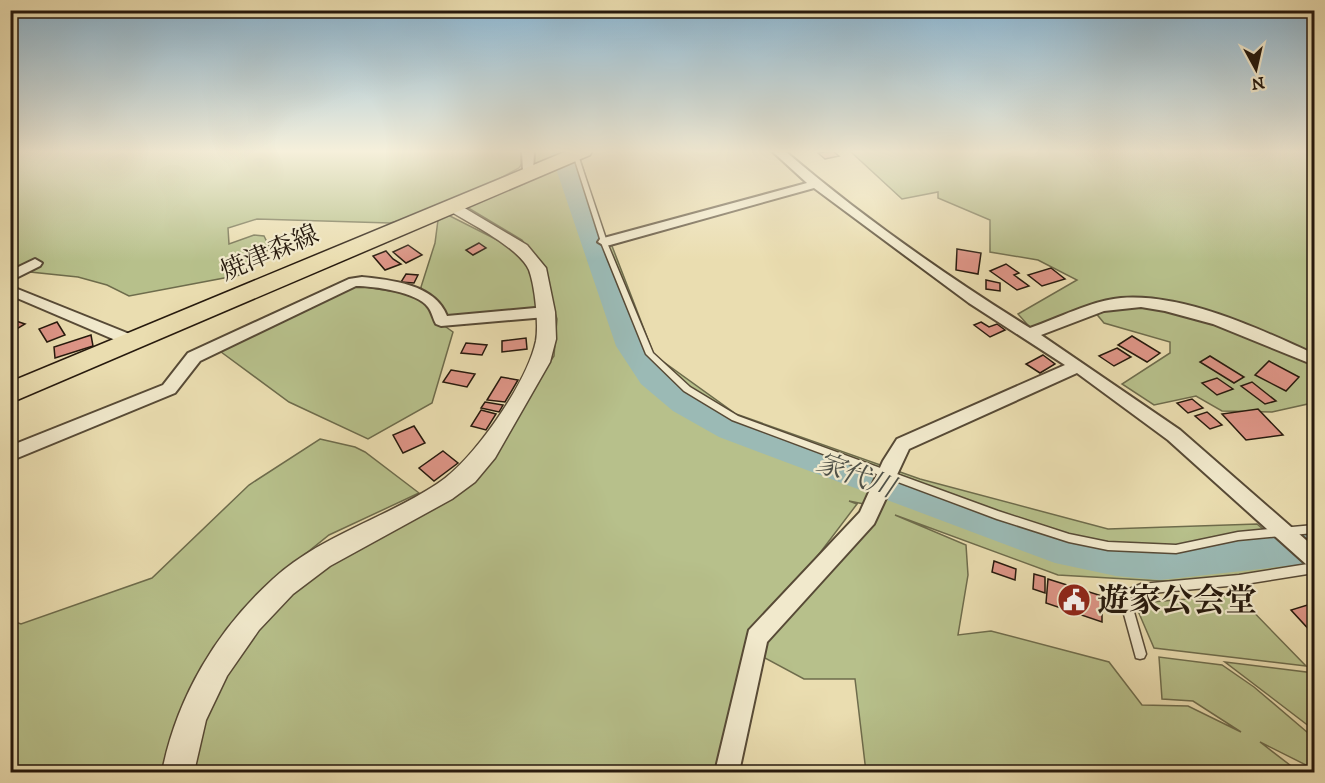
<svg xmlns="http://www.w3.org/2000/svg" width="1325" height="783" viewBox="0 0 1325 783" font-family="'IM FELL DW Pica','Noto Serif JP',serif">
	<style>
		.green { fill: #b7c08b; stroke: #6e6c4c; stroke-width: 1.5; fill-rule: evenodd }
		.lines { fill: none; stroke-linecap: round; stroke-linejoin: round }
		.river { fill: #9bbab5; fill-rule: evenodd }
		.building { fill: #de9587; stroke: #26190d; stroke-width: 1.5 }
		.service-casing { stroke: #574a36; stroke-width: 3 }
		.minor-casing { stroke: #574a36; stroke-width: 4 }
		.tertiary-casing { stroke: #574a36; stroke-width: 3 }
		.primary-casing { stroke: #26190d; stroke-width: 3 }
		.service { fill: #f1e9cc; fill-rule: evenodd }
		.minor { fill: #f1e9cc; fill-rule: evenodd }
		.tertiary { fill: #f1e9cc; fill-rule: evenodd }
		.primary { fill: #eaddb0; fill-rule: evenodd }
		.labels { text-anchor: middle; stroke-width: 4.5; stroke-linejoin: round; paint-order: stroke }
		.street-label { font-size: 26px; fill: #26190d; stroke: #f1e9cc }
		.water-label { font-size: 27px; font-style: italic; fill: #4f5148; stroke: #f1e9cc }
		.near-poi-label { font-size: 32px; font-weight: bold; fill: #26190d; stroke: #f1e9cc; text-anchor: start }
	</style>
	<rect width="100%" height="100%" fill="#eaddb0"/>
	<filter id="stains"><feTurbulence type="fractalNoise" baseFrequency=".00333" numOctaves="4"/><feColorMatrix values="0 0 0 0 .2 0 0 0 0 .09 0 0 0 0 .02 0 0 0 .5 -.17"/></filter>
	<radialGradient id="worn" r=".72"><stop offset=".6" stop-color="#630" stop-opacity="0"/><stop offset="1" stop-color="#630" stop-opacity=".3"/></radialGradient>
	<g class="green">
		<path d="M11,151H578L605,242L612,246L654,355L736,414L920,479L1108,529L1257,524L1305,565L1239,580L1161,581L1058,575L895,515L966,545L968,575L958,635L991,631L1109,662L1142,705L1188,706L1241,732L1193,701L1162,699L1159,657L1222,665L1254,687L1314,738V769L1260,742L1299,772H866L855,679H804L754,652L740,715L733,772H180L190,725L279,595L472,474L554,356L557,319L541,266L522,240L465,206L532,174L528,154L519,168L443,209L390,223L257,219L228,228L229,244L254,235L264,236L270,248L240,275L129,296L107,285L78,277L11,270ZM849,501L874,506L810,566L857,504Z"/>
		<path d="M850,151H1314V396L1312,403L1272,412L1222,411L1196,396L1154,405L1122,384L1170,353V342L1104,323L1094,311L1034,332L1018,314L1077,280L1038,260L990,252V220L938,198V192L902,199Z"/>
		<path d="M448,215L517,250L538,273L546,307L439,322L453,332L432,403L368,439L289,402L217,349L353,285L423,296L421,287L435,243L438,220Z"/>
		<path d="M320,439L355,447L365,452L419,493L329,535L262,589L198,687L177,772H11L10,620L21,624L152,578L249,485Z"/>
		<path d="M1237,595L1306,666L1154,648L1138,611L1139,603Z"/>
		<path d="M1225,662L1314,673V730Z"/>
	</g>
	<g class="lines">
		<path class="river" d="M550,151H570L642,344C672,385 696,398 741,421L1055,533L1116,546L1160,550L1314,533V563L1160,580L1116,576L1055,563L719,437L673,411L641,384L616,346Z"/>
	</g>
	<g class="building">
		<path d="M833,151L839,156L825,159L818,153Z"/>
		<path d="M479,243L486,248L473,255L466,250Z"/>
		<path d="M408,245L422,255L406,263L393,252Z"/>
		<path d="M957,249L981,253L978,274L956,270Z"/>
		<path d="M386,251L393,259L401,264L385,270L373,256Z"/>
		<path d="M1006,264L1019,273L1014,275L1029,286L1017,290L990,271Z"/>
		<path d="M1051,268L1065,279L1042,286L1028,275Z"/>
		<path d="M406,274L418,275L414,283L401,282Z"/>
		<path d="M986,280L1000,283V291L986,289Z"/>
		<path d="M10,319L25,324L10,333Z"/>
		<path d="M57,322L65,335L47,342L39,329Z"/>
		<path d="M981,322L989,327L997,324L1005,330L990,337L974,325Z"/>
		<path d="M91,335L93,346L55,358L54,347Z"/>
		<path d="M1132,336L1160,353L1147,362L1118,345Z"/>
		<path d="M526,338L527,349L502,352V341Z"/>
		<path d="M466,343L487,345L482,355L461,353Z"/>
		<path d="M1117,348L1131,357L1114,366L1099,356Z"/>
		<path d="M1043,355L1055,364L1040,373L1026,364Z"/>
		<path d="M1210,356L1244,377L1234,383L1200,362Z"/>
		<path d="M1269,361L1299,377L1286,391L1255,375Z"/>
		<path d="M451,370L475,374L467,387L443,382Z"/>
		<path d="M501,377L518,380L505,402L487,400Z"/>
		<path d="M1217,378L1233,389L1217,395L1202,383Z"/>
		<path d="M1252,382L1276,401L1265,404L1241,386Z"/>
		<path d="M1192,399L1203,408L1188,413L1177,403Z"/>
		<path d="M485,402L503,405L499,412L481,408Z"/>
		<path d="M1258,409L1283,435L1246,440L1222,414Z"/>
		<path d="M481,410L496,414L486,430L471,426Z"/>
		<path d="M1207,412L1222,425L1210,429L1195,416Z"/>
		<path d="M414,426L425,443L403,453L393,435Z"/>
		<path d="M443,451L458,463L434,481L419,468Z"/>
		<path d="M994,561L1016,569L1015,580L992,572Z"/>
		<path d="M1034,574L1045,577V593L1033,589Z"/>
		<path d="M1048,579L1102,596V622L1046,603Z"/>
		<path d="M1314,603V635L1291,610Z"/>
	</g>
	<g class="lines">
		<defs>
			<g id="service">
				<path d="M572,151L577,152L608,245L653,353L690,387L738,416L998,511L1069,534L1108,542L1176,545L1238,532L1314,525V533L1238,540L1176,553L1108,550L1069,542L997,519L732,420L684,391L646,354L602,245Z"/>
				<path d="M1314,563V573L1239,585L1141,594L1130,598L1146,654L1144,658L1140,659L1136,658L1119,596L1120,593L1141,584L1239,575Z"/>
			</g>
			<g id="minor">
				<path d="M522,151H534L533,174L523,172Z"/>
				<path d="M772,151H785C861,216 945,275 1030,328C1059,318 1090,301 1121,298C1183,293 1260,329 1314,354V365L1213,324L1165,311L1141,307L1104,311L1041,335L1180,430L1314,547V568L1307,565L1168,440L1077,373L909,449L874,524L767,642L739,772H715L749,630L860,512L883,461L897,439L1065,365L969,303L814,188L610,245L605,246L598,242L600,239L807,183Z"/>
				<path d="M35,259L42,263L40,266L10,281V271Z"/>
				<path d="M362,277C391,280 435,284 447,316L546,307L553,312L546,317L441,326L436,324C433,319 432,312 428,307C417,292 374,286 356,286L200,361L175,393L10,461V446L163,385L188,353L349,279Z"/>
				<path d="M10,286L137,337L140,341L132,346L127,345L10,295Z"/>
			</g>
			<path id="tertiary" d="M451,200L527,245L546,268L555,312L556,339L550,362L495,458L475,482L452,499L330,566L293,594L259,630L227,676L206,720L194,772H162C177,697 216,631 273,579C320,536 384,519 437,484C473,461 527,383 536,341C539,324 535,286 529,270C519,247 467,222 445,208L443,205Z"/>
			<path id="primary" d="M567,151H592L590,155L10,403V382Z"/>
		</defs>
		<use href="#service" class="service-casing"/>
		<use href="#minor" class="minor-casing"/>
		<use href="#tertiary" class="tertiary-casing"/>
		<use href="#primary" class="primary-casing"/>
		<use href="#service" class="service"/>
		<use href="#minor" class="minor"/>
		<use href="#tertiary" class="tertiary"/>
		<use href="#primary" class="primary"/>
	</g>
	<linearGradient id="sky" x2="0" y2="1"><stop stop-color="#89b6d4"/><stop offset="0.58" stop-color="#f6f0db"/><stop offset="1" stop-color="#f6f0db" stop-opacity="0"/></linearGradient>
	<rect width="1325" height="261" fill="url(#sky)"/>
	<defs>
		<symbol id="civic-disc" viewBox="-11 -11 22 22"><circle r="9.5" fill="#8f2418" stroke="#f1e9cc"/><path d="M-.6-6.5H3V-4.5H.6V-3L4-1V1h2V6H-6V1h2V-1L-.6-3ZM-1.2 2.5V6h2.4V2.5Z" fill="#fff"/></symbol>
	</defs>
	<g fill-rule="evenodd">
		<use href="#civic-disc" x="1055" y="581" width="38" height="38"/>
	</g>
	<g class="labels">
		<g class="street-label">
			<text transform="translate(269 252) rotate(-23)" y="9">焼津森線</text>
		</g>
		<g class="water-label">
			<text transform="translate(856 475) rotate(20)" y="9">家代川</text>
		</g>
		<g class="near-poi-label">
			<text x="1097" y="611">遊家公会堂</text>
		</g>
	</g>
	<rect width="1325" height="783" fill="none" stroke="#eaddb0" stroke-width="36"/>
	<rect x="12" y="12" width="1301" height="759" fill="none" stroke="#26190d" stroke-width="3"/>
	<rect x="18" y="18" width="1289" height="747" fill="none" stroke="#26190d" stroke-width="1.5"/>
	<g transform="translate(1256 69) rotate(172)" stroke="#f1e9cc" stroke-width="4.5" paint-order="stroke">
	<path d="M0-4.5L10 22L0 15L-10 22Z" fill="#26190d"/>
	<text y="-9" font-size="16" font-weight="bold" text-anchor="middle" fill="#26190d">N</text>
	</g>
	<rect width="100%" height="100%" filter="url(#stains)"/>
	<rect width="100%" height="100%" fill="url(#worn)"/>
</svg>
